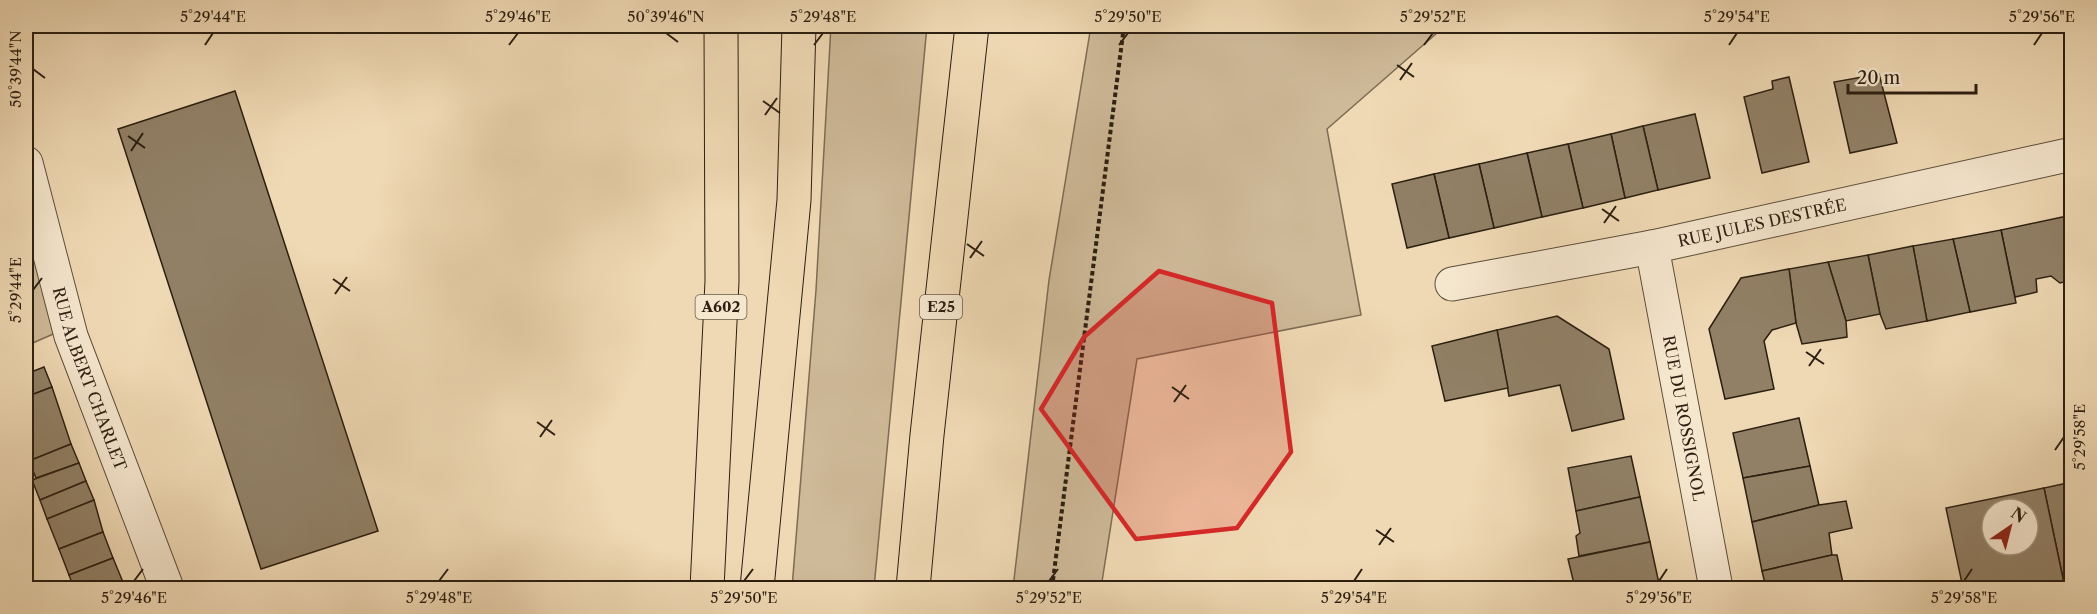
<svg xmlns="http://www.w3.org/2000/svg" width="2097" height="614" viewBox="0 0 2097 614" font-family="'Libre Caslon Text',serif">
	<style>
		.green { fill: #ceb998; stroke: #7d6c54; stroke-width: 1.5 }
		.building { fill: #918066; stroke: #2c1f11; stroke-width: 1.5; fill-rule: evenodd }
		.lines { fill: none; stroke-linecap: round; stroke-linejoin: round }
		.minor-casing { stroke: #5d4e3a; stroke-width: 35 }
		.highway-casing { stroke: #2c1f11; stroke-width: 35 }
		.path { stroke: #2c1f11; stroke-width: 4; stroke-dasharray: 4.5 3; stroke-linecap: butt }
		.minor { stroke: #f5e6ce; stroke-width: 33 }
		.highway { stroke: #efd9b4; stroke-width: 33 }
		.marked { fill: #d62828; fill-opacity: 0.2; stroke: #d62828; stroke-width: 4.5; stroke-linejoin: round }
		.ticks { fill: none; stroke: #2c1f11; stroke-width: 2 }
		.labels { text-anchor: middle; stroke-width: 4.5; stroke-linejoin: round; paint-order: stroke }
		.shield { fill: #f5e6ce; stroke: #685b4a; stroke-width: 1.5 }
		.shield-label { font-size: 15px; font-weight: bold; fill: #2c1f11 }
		.street-label { font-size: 16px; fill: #2c1f11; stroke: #f5e6ce }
		.neatline { fill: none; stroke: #2c1f11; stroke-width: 2 }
		.ticks-label { font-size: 15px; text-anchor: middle; fill: #2c1f11 }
	</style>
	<rect width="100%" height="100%" fill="#efd9b4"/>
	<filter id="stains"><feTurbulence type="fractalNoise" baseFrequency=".00333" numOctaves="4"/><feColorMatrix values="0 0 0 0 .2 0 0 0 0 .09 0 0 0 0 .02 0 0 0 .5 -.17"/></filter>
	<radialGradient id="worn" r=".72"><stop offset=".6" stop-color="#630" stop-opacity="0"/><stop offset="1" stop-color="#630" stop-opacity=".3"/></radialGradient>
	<g class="green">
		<path d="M831,26H927L874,588H792L816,290Z"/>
		<path d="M1091,26H1445L1327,129L1361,315L1137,359L1101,588H1013L1049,280Z"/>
		<path d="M26,201L60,331L26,346Z"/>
	</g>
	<g class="building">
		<path d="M1879,74L1897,143L1850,153L1834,82Z"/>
		<path d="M1789,77L1809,162L1762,173L1744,97L1773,89L1772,81Z"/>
		<path d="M235,91L378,531L261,569L118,129Z"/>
		<path d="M1695,114L1710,178L1658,190L1643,126Z"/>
		<path d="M1643,126L1658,190L1625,198L1611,134Z"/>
		<path d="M1611,134L1625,198L1583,208L1568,144Z"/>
		<path d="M1568,144L1583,208L1542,217L1527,153Z"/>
		<path d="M1527,153L1542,217L1494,228L1479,164Z"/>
		<path d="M1479,164L1494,228L1449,238L1434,174Z"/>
		<path d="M1434,174L1449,238L1407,248L1392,184Z"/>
		<path d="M2072,215V280L2060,283L2051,276L2036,279L2037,292L2015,297L2001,230Z"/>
		<path d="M2001,230L2016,303L1970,312L1953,239Z"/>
		<path d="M1953,239L1970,312L1927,321L1913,246Z"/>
		<path d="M1913,246L1927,321L1886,329L1880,314L1868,255Z"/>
		<path d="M1868,255L1880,314L1846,321L1828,262Z"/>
		<path d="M1828,262L1846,321L1847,337L1802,344L1796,323L1789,269Z"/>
		<path d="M1789,269L1796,323L1772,330L1764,341L1774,389L1725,399L1709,329L1741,278Z"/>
		<path d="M1557,316L1609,349L1624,419L1572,431L1560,385L1509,396L1497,330Z"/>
		<path d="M1497,330L1508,388L1445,401L1432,346Z"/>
		<path d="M44,367L52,387L26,397V374Z"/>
		<path d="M52,387L71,444L29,461L26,451V397Z"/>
		<path d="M1799,418L1810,466L1743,478L1733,433Z"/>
		<path d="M71,444L79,463L36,478L29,461Z"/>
		<path d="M1631,456L1640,497L1576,511L1568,468Z"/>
		<path d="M79,463L86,481L40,500L32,480Z"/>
		<path d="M1810,466L1819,505L1752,522L1743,478Z"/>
		<path d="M86,481L94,500L47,519L40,500Z"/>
		<path d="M2072,482V581L2064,583L2044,488Z"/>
		<path d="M2044,488L2065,588H1963L1946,508ZM1992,509H2028V545H1992Z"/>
		<path d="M1640,497L1650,542L1579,556L1576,536L1580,533L1576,511Z"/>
		<path d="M94,500L103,532L59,549L47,519Z"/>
		<path d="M1846,501L1852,528L1829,533L1832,555L1762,571L1752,522L1819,505Z"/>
		<path d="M103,532L113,558L69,575L59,549Z"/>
		<path d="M1650,542L1660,588H1575L1568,559Z"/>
		<path d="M1832,555H1837L1844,588H1766L1762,571Z"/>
		<path d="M113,558L125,587L74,588L69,575Z"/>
	</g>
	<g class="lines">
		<defs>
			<g id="minor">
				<path id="s1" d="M26,163L71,336L167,588"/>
				<path id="s2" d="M1652,247L1716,588"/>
				<path id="s3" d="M1452,284L1652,247L2072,154"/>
			</g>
			<g id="highway">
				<path d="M707,588L722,281L721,26"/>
				<path d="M757,588L794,200L799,26"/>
				<path d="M913,588L927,435L972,26"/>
			</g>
		</defs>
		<use href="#minor" class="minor-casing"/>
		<use href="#highway" class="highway-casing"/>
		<path class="path" d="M1052,588L1124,26"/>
		<use href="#minor" class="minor"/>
		<use href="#highway" class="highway"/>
	</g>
	<path class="marked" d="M1159,271L1272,303L1291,452L1237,528L1136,539L1041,409L1084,337Z"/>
	<path class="ticks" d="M666,33L678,42M205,45L213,33M509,45L518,33M814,45L823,33M1119,45L1128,33M1424,45L1433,33M1729,45L1737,33M2034,45L2042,33M1397,65L1414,77M33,69L45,78M1400,80L1412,63M763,101L780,113M765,115L777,98M128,136L145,148M131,151L143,133M1602,209L1619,221M1604,223L1616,206M967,244L984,256M970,258L982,241M333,279L350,291M33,290L42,278M335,294L347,277M1806,352L1824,364M1809,366L1821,349M1172,387L1189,399M1174,402L1186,385M537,422L555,435M540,437L552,420M2055,450L2064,437M1376,530L1394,542M1379,545L1391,528M134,581L143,569M439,581L448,569M744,581L753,569M1049,581L1058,569M1354,581L1362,569M1659,581L1667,569M1964,581L1972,569"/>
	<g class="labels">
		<g class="shield">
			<rect x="695.5" y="295" width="51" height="24" rx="4.5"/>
			<rect x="920" y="295" width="42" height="24" rx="4.5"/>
		</g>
		<g class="shield-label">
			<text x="721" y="312">A602</text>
			<text x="941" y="312">E25</text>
		</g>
		<g class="street-label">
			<text dy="6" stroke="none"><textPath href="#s3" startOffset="316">RUE JULES DESTRÉE</textPath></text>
			<text dy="6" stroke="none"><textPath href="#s1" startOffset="225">RUE ALBERT CHARLET</textPath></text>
			<text dy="6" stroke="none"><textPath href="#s2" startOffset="174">RUE DU ROSSIGNOL</textPath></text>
		</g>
	</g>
	<rect width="2097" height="614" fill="none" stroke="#efd9b4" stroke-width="66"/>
	<g transform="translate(2010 527) rotate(35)"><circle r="28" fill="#f5e6ce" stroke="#a59682" stroke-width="1.5"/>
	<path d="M0-4.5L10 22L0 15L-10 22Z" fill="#8f2418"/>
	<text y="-9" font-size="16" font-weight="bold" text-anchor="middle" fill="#2c1f11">N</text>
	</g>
	<path d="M1848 84v9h128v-9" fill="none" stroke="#2c1f11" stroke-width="3"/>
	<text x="1857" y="84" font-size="18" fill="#2c1f11" stroke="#f5e6ce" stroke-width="4.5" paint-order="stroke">20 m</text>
	<rect x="33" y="33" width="2031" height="548" class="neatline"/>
	<g class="ticks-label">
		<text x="213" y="22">5°29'44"E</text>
		<text x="518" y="22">5°29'46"E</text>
		<text x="666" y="22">50°39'46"N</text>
		<text x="823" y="22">5°29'48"E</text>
		<text x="1128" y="22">5°29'50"E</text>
		<text x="1433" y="22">5°29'52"E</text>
		<text x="1737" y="22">5°29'54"E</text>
		<text x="2042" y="22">5°29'56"E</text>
		<text transform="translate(16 69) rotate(-90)" y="5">50°39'44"N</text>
		<text transform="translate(16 290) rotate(-90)" y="5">5°29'44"E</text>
		<text transform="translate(2080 437) rotate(-90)" y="5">5°29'58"E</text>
		<text x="134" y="603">5°29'46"E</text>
		<text x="439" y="603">5°29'48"E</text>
		<text x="744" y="603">5°29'50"E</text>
		<text x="1049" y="603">5°29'52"E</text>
		<text x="1354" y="603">5°29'54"E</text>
		<text x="1659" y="603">5°29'56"E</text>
		<text x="1964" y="603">5°29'58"E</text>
	</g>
	<rect width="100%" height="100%" filter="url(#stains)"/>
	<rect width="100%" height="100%" fill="url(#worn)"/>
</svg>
